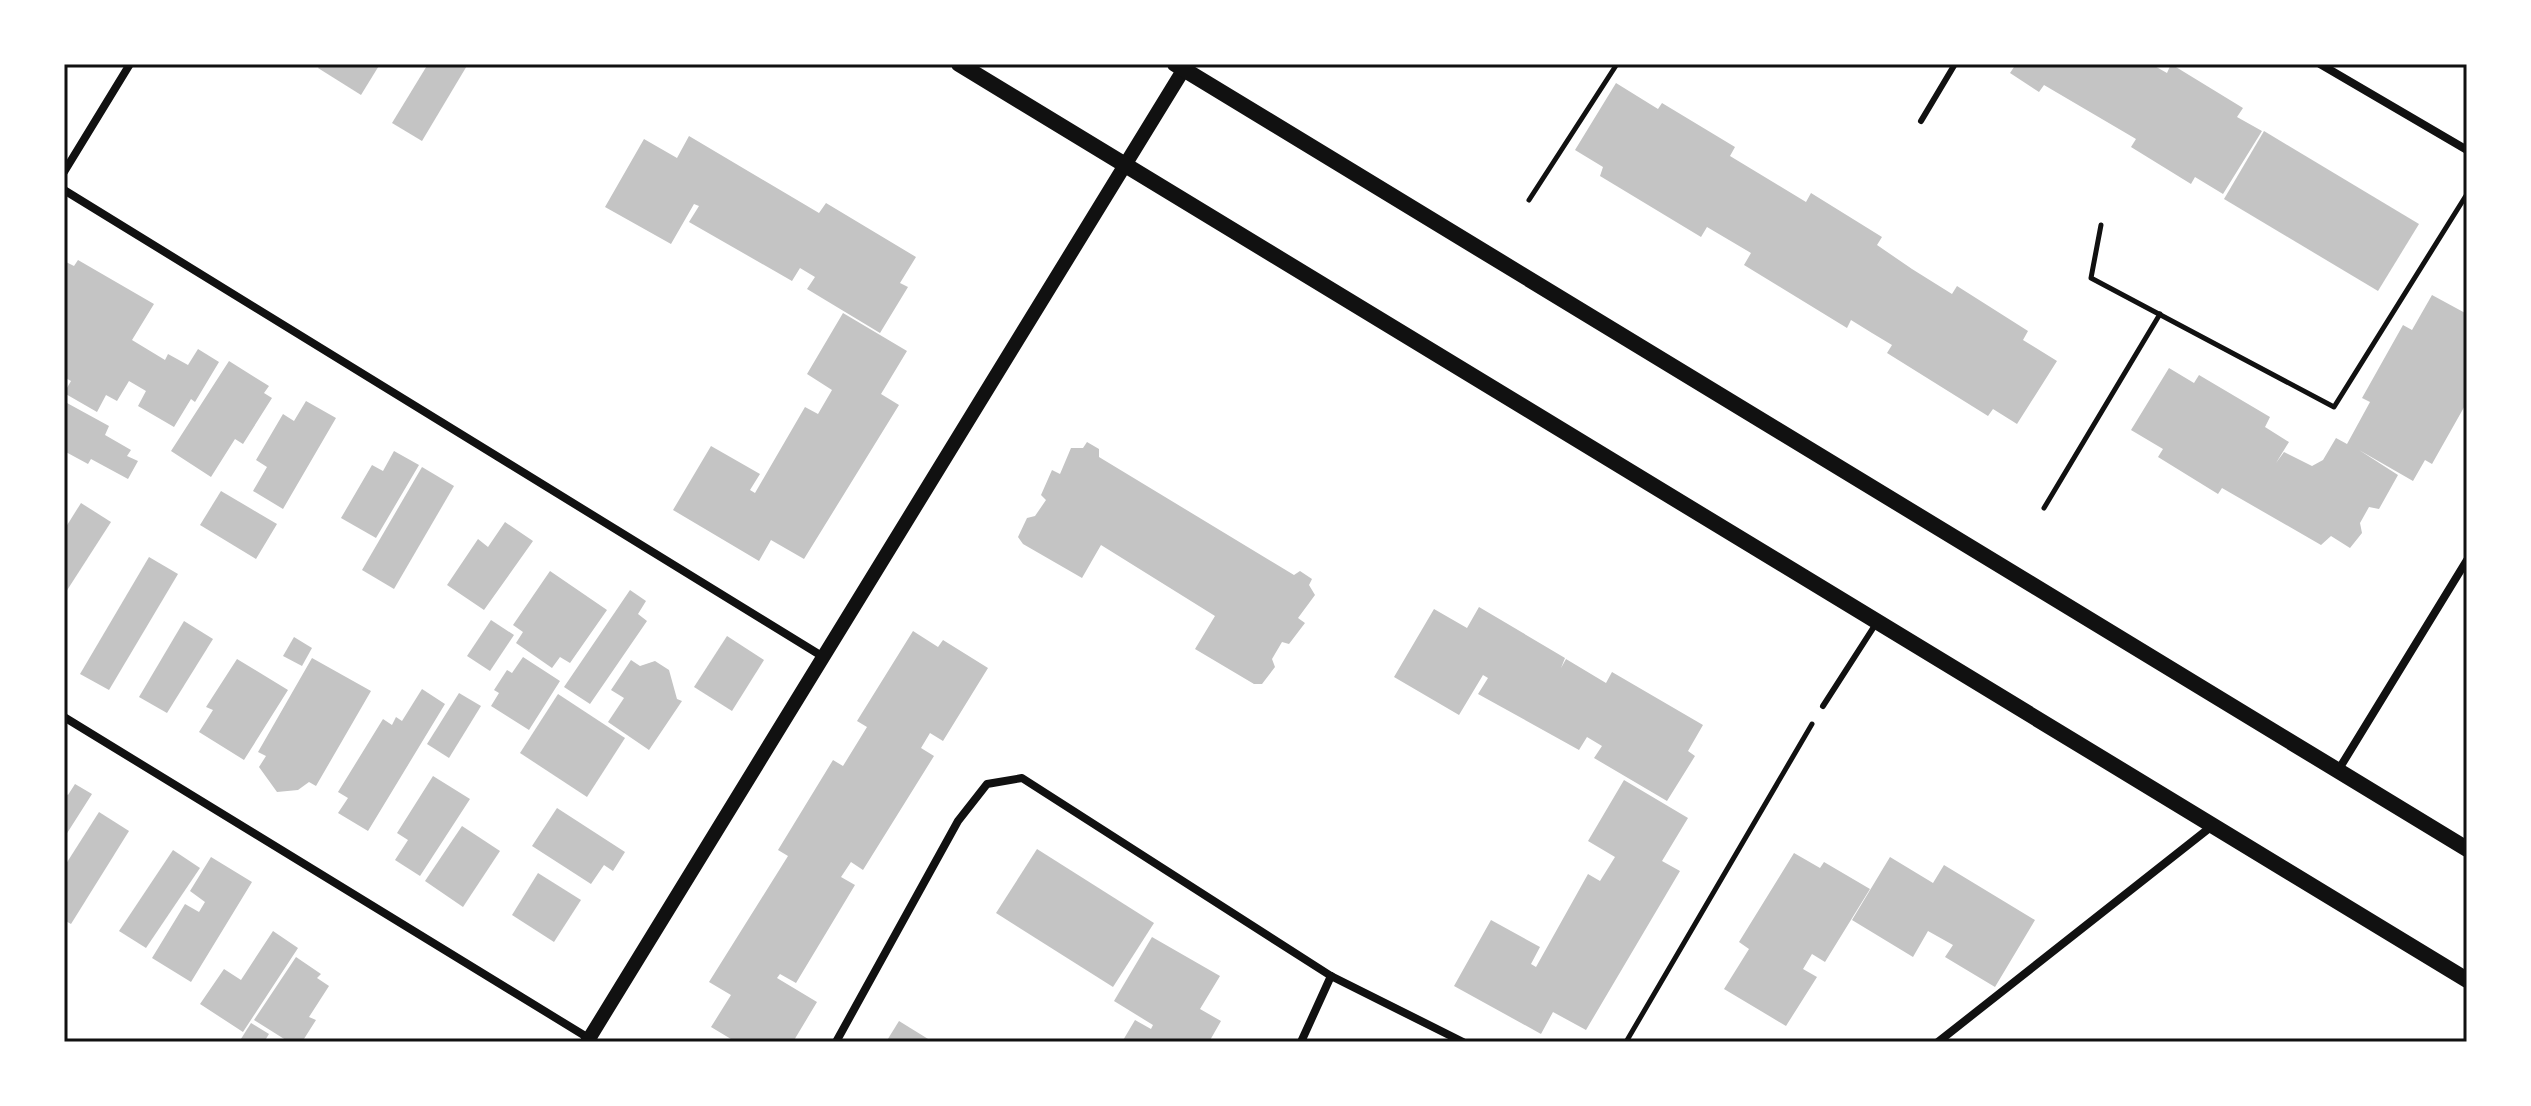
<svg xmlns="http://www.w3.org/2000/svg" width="2531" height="1106" viewBox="0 0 2531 1106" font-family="Bitter,serif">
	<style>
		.building { fill: #c4c4c4 }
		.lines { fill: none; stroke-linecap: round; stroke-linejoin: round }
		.path { stroke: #111; stroke-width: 5 }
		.service { stroke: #111; stroke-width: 6 }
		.minor { stroke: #111; stroke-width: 8 }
		.tertiary { stroke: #111; stroke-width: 14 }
		.secondary { stroke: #111; stroke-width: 16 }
		.neatline { fill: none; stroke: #111; stroke-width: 3 }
	</style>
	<rect width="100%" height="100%" fill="#fff"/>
	<g class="building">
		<path d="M321,64H380L361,95L318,68Z"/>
		<path d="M428,64H468L422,141L392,123Z"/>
		<path d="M2016,64H2151L2167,73L2171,64L2243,108L2237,117L2262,131L2223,194L2195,177L2191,184L2131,147L2136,139L2044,85L2039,92L2010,73Z"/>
		<path d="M1616,83L1658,109L1662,103L1735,147L1730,156L1806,202L1811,193L1882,237L1877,245L1912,269L1952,294L1957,286L2028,331L2023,340L2057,361L2017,424L1993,409L1988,416L1887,353L1892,345L1872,333L1851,320L1847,328L1744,265L1751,253L1707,227L1701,237L1600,176L1603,167L1575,150Z"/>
		<path d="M2264,131L2419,224L2378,291L2224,199Z"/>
		<path d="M689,136L819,213L826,203L916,257L900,283L908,287L880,333L807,289L815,277L800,268L792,281L689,222L699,206L694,204L671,244L605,207L644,139L677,158Z"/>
		<path d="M78,260L154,304L132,340L165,360L168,354L188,365L198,349L219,362L195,402L191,399L174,427L138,406L146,391L129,381L117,401L106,395L97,412L64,393L71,381L64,377V266L66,262L74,266Z"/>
		<path d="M2432,295L2467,314V402L2432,464L2425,460L2413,481L2359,450L2398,475L2379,509L2369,507L2360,523L2362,533L2350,548L2331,536L2321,545L2222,488L2218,494L2158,457L2163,449L2131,430L2169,368L2194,383L2199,375L2270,417L2265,427L2289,442L2276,463L2284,452L2312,466L2323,460L2336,438L2347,444L2370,402L2362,398L2403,325L2412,330Z"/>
		<path d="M843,313L907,351L881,394L899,405L804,559L771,540L759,561L673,510L711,446L760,474L750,490L755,493L805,407L818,414L832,390L807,374Z"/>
		<path d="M229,361L269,386L264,393L272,398L243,444L235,439L211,477L171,451Z"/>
		<path d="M306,401L336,418L283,509L253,491L267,467L256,460L283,414L294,421Z"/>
		<path d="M67,403L109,426L105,435L131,450L127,456L138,461L128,479L91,459L88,464L64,451Z"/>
		<path d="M1087,442L1099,449V457L1294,575L1300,571L1312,579L1309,585L1315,595L1298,618L1305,623L1289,644L1282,642L1272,659L1275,667L1262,684H1254L1195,649L1215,616L1101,545L1082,578L1023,544L1018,537L1027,518L1035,516L1046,500L1041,495L1052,470L1060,474L1071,448H1083Z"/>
		<path d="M394,451L419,465L376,538L341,518L372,465L383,471Z"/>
		<path d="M422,467L454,486L394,589L362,570Z"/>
		<path d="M221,491L277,524L256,559L200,525Z"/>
		<path d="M81,503L111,522L64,595V530Z"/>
		<path d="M505,522L533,541L484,610L447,585L478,539L488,547Z"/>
		<path d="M149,557L178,574L109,690L80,674Z"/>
		<path d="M550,571L607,610L570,663L560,657L552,668L516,643L523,632L513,625Z"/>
		<path d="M630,590L646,601L638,614L647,621L590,704L564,687Z"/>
		<path d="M1479,607L1565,658L1561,668L1566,659L1606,683L1612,672L1703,725L1688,751L1695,756L1667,801L1594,758L1602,746L1587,737L1579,750L1478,694L1488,678L1483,675L1459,715L1394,677L1434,609L1467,628Z"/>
		<path d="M491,620L514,635L490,671L467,656Z"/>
		<path d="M184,621L213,639L167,713L139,697Z"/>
		<path d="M913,631L938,647L943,640L988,668L943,741L930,733L921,748L934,756L863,870L851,862L841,877L855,885L796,983L780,974L777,978L817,1002L793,1042H736L711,1027L731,995L709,982L788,856L778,850L833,760L843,766L867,727L857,721Z"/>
		<path d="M727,636L764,660L732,711L694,687Z"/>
		<path d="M294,637L312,648L302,666L283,656Z"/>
		<path d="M523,657L560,681L529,730L491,706L499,693L494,690L507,670L512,673Z"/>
		<path d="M312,658L371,691L316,786L309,782L298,790L277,792L259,767L266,756L258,752Z"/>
		<path d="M237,659L288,690L244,760L199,732L213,710L206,707Z"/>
		<path d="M631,660L640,666L655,661L669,670L677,699L682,701L649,750L608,722L624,698L611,690Z"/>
		<path d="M422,689L445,704L368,831L338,813L348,798L338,792L383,719L392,725L396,717L402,721Z"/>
		<path d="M459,693L481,706L449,758L427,744Z"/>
		<path d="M558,694L625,738L587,797L520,753Z"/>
		<path d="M433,776L470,799L420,876L395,860L408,840L397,833Z"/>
		<path d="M1624,780L1688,818L1662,861L1680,871L1586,1030L1553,1012L1541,1034L1454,986L1491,920L1540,947L1531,964L1536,967L1588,874L1600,881L1615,857L1588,841Z"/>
		<path d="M75,784L92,794L64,838V792L68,795Z"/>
		<path d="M557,808L625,852L613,871L604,865L591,884L532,846Z"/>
		<path d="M99,812L129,831L71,924L64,920V867Z"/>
		<path d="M462,826L500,851L463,907L425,881Z"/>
		<path d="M1037,849L1154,923L1113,987L996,913Z"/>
		<path d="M173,850L200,868L146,948L119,931Z"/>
		<path d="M1794,853L1820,868L1824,862L1870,889L1825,962L1812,954L1803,969L1817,977L1786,1026L1724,989L1749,949L1739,942Z"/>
		<path d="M211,857L252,882L191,982L152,958L185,904L199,912L205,902L190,891Z"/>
		<path d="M1890,857L1933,883L1944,865L2035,920L1995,987L1945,957L1953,945L1928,931L1913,957L1852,920Z"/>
		<path d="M538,873L581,900L554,942L512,915Z"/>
		<path d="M273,931L298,948L243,1032L200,1004L224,969L241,980Z"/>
		<path d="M1152,937L1220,976L1200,1009L1221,1021L1209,1042H1122L1135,1020L1151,1029L1153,1025L1114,1001Z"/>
		<path d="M296,957L321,974L317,978L329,986L309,1017L316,1020L302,1042H289L254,1020Z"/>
		<path d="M899,1021L933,1042H886Z"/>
		<path d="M251,1023L269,1034L264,1042H239Z"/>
	</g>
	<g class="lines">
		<g class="path">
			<path d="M1529,200L1617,64"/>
			<path d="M2101,225L2091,278L2334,407L2467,194"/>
			<path d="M2044,508L2160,314"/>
			<path d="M1626,1042L1812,724"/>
		</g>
		<g class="service">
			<path d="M1921,121L1955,64"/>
			<path d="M1823,706L1877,622"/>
		</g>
		<g class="minor">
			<path d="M2320,64L2467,150"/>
			<path d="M64,172L130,64"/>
			<path d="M64,190L825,658"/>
			<path d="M64,717L595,1042"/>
			<path d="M2339,769L2467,560"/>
			<path d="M836,1042L958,821L987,784L1022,778L1331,976L1463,1042"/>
			<path d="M1301,1042L1331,976"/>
			<path d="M1938,1042L2212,826"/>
		</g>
		<path class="tertiary" d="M587,1042L1187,64"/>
		<g class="secondary">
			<path d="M959,64L2467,980"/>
			<path d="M1175,64L2467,849"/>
		</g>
	</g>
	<rect width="2531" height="1106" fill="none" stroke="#ffffff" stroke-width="132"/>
	<rect x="66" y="66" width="2399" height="974" class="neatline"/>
</svg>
